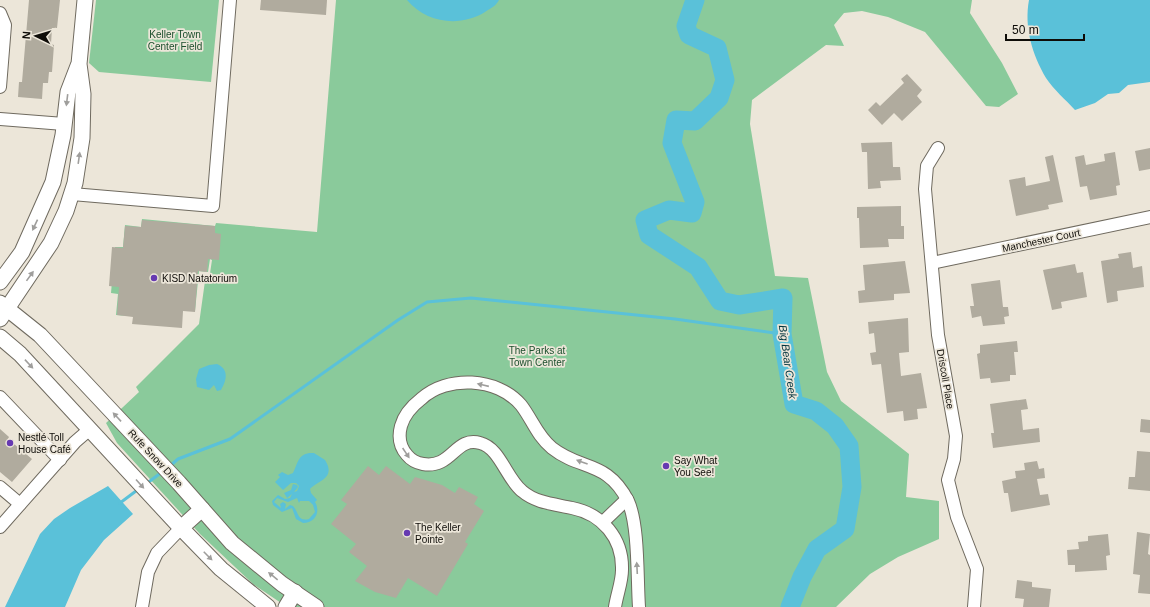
<svg xmlns="http://www.w3.org/2000/svg" width="1150" height="607" viewBox="0 0 1150 607" font-family="Arial,sans-serif">
	<style>
		.green { fill: #8aca9b }
		.water { fill: #5ac1d9; fill-rule: evenodd }
		.lines { fill: none; stroke-linecap: round; stroke-linejoin: round }
		.stream { stroke: #5ac1d9; stroke-width: 3 }
		.river { stroke: #5ac1d9; stroke-width: 19 }
		.building { fill: #b0ab9e }
		.minor-casing { stroke: #6f6a5f; stroke-width: 14 }
		.major-casing { stroke: #6f6a5f; stroke-width: 17 }
		.minor { stroke: #fff; stroke-width: 12 }
		.major { stroke: #fff; stroke-width: 15 }
		.oneway { fill: #9f9e9c }
		.poi-dot { fill: #6639b1; stroke: #ece6d9; stroke-width: 1.5 }
		.labels { text-anchor: middle; stroke-width: 3.5; stroke-linejoin: round; paint-order: stroke }
		.park-label { font-size: 10px; fill: #1b4e2c; stroke: #ece6d9 }
		.street-label { font-size: 10px; fill: #0e0c08; stroke: #ece6d9 }
		.poi-label { font-size: 10px; fill: #0e0c08; stroke: #ece6d9; text-anchor: start }
		.water-label { font-size: 11px; font-style: italic; fill: #01343e; stroke: #ece6d9 }
	</style>
	<rect width="100%" height="100%" fill="#ece6d9"/>
	<g class="green">
		<path d="M96,0H219L211,82L99,72L89,63Z"/>
		<path d="M336,0H972L970,13L1002,63L1018,94L999,107L986,106L925,32L888,17L862,11L844,13L834,25L844,46L826,45L752,100L750,124L775,276L808,278L827,372L841,401L909,454L906,497L939,501V539L898,557L870,574L836,607H287L253,584L200,534L117,443L106,423L139,392L136,387L199,324L205,281L209,280L212,260L210,259L208,272L199,271L195,311C168,309 143,318 116,315L118,294L111,293L115,247H123L125,225L141,227L142,219L215,226L216,223L317,232Z"/>
	</g>
	<g class="water">
		<path d="M407,0H499C496,6 491,8 485,12C461,27 427,24 407,0Z"/>
		<path d="M1029,0H1150V82L1128,85L1119,93L1108,94L1095,103L1075,110C1066,100 1053,89 1046,78C1032,54 1024,27 1029,0Z"/>
		<path d="M217,364C229,369 227,380 221,390L217,391L214,385L209,390L197,387L196,379L199,369L209,365Z"/>
		<path d="M314,453L325,460C337,479 316,481 310,489L311,493L317,500L315,502C321,512 315,523 303,523L296,519L292,508L282,512L273,505L272,501L278,495L285,499L290,498L292,494L287,498L284,493L291,490L293,484L297,485L298,487L294,492L297,491L299,486L296,483H291L283,490L275,482L280,477L278,475L282,472L288,475L293,473C298,463 298,452 314,453ZM297,498L299,503L300,501H309L313,505L315,512L309,519C297,522 299,512 293,506L290,505L285,509L286,504L283,502L280,504L281,508L274,502L277,498L288,502Z"/>
		<path d="M108,486L133,514L104,540L81,570L65,607H5L40,534L54,519L70,508Z"/>
	</g>
	<g class="lines">
		<g class="stream">
			<path d="M170,466L178,459L230,439L398,320L427,302L471,298L675,319L782,334"/>
			<path d="M146,484L162,472"/>
			<path d="M120,503L140,488"/>
		</g>
		<path class="river" d="M695,0L686,26L689,35L717,48L725,80L719,98L695,121L676,120L672,143L695,202L692,213L669,210L645,220L649,235L698,267L720,301L739,305L783,298L782,334L794,404L816,411L835,426L849,446L852,487L845,529L817,549L802,577L790,607"/>
	</g>
	<g class="building">
		<path d="M29,0H60L57,28H52L51,44L54,45L52,72H49L48,83H43L42,99L18,97L19,82H22Z"/>
		<path d="M261,0H327L326,15L260,10Z"/>
		<path d="M907,74L922,90L917,96L922,102L902,121L894,113L882,125L868,110L876,102L880,106L904,83L901,79Z"/>
		<path d="M892,142L893,167H900L901,180L880,181L881,188L868,189L867,152H862L861,143Z"/>
		<path d="M1150,148V169L1139,171L1135,151Z"/>
		<path d="M1115,152L1120,185L1116,186L1117,195L1090,200L1087,186L1080,187L1075,157L1084,155L1086,165L1105,161L1104,154Z"/>
		<path d="M1053,155L1063,202L1048,205L1049,209L1016,216L1009,180L1025,177L1026,186L1050,181L1045,157Z"/>
		<path d="M901,206V226H904V239H888L889,247L860,248L859,218H857V207Z"/>
		<path d="M142,220L215,226V233L221,234L219,260L208,259L207,272L198,271L195,312L183,311L182,328L132,324L133,317L117,315L119,287L109,286L112,247L123,248L125,226L141,227Z"/>
		<path d="M1131,252L1133,268L1142,266L1144,287L1117,291L1118,301L1107,303L1101,261L1119,258L1118,254Z"/>
		<path d="M905,261L910,293L894,294V300L859,303L858,291L865,290L863,265Z"/>
		<path d="M1075,264L1077,273L1083,272L1087,297L1061,302L1062,308L1052,310L1043,270Z"/>
		<path d="M1000,280L1003,307H1008L1009,316L1004,317L1005,324L983,326L981,316L972,318L970,306H974L971,284Z"/>
		<path d="M908,318L909,352L899,353L901,376L921,373L927,408L917,409L918,419L904,421L903,411L887,413L881,364L872,365L870,353L876,352L874,333L869,334L868,322Z"/>
		<path d="M1017,341L1018,352H1014L1016,375H1010V381L991,383L990,378L980,379L977,354L980,353V345Z"/>
		<path d="M1026,399L1028,409L1021,410L1023,430L1039,428L1040,442L993,448L991,433H994L990,404Z"/>
		<path d="M1141,419L1150,420V433L1140,432Z"/>
		<path d="M0,429L9,437L8,439L32,459L12,482L0,472Z"/>
		<path d="M1137,451L1150,452V491L1128,489L1129,477H1135Z"/>
		<path d="M1037,461L1039,469L1044,468L1045,478L1037,479L1040,495L1048,494L1050,505L1011,512L1008,493H1004L1002,481L1016,478L1015,471L1025,470L1024,463Z"/>
		<path d="M368,466L379,475L386,466L410,484L415,477L442,485L455,493L459,487L478,497L474,504L484,511L465,542L468,544L437,596L408,578L396,598L375,592L355,581L367,566L349,552L356,544L331,524L347,504L341,500Z"/>
		<path d="M1137,532L1150,534L1148,554L1150,555V594L1138,593L1140,575L1133,574Z"/>
		<path d="M1108,534L1110,555L1106,556L1107,570L1075,572V565H1068L1067,550L1079,549L1078,542L1088,541V536Z"/>
		<path d="M1017,580L1032,582V587L1051,589L1049,607H1023L1024,599L1015,598Z"/>
	</g>
	<g class="lines">
		<defs>
			<g id="minor">
				<path d="M0,13L5,25L0,87"/>
				<path d="M0,119L64,124"/>
				<path d="M938,148L927,166L925,189L938,335L956,436L954,459L948,480L957,517L977,569L974,607"/>
				<path d="M72,194L213,206L230,0"/>
				<path d="M932,263L1150,217"/>
				<path d="M0,397L60,460"/>
				<path d="M0,487L20,504"/>
				<path d="M603,522L627,499"/>
				<path d="M0,527L75,442L90,429"/>
				<path d="M142,607L148,572L157,553L181,528"/>
				<path d="M615,607C617,594 622,582 622,570C623,538 602,514 572,508C554,504 536,503 522,491C506,478 500,448 480,443C455,436 452,469 423,464C417,463 411,460 407,455C400,447 398,437 401,426C404,415 412,406 421,399C447,375 497,377 521,405C532,419 537,436 552,448C581,471 607,460 628,501C639,525 637,579 639,607"/>
			</g>
			<g id="major">
				<path d="M0,282L22,252L53,182L63,135L68,92L78,66"/>
				<path d="M0,303L40,335L179,483L232,543L282,584L316,607"/>
				<path d="M0,319L51,243L66,211L75,183L82,138L83,94L79,64L85,0"/>
				<path d="M0,337L20,354L181,528L221,569L268,607"/>
				<path d="M181,528L202,509"/>
				<path d="M286,607L295,592"/>
			</g>
		</defs>
		<use href="#minor" class="minor-casing"/>
		<use href="#major" class="major-casing"/>
		<use href="#minor" class="minor"/>
		<use href="#major" class="major"/>
	</g>
	<defs><path id="oneway-solid" d="M-6-.8H1V-3.2L6.5 0L1 3.2V.8H-6Z"/></defs>
	<g class="oneway">
		<use href="#oneway-solid" transform="translate(67 100) rotate(97)"/>
		<use href="#oneway-solid" transform="translate(79 158) rotate(-82)"/>
		<use href="#oneway-solid" transform="translate(35 225) rotate(115)"/>
		<use href="#oneway-solid" transform="translate(30 276) rotate(-54)"/>
		<use href="#oneway-solid" transform="translate(29 364) rotate(47)"/>
		<use href="#oneway-solid" transform="translate(483 385) rotate(-167)"/>
		<use href="#oneway-solid" transform="translate(117 417) rotate(-133)"/>
		<use href="#oneway-solid" transform="translate(406 453) rotate(56)"/>
		<use href="#oneway-solid" transform="translate(582 462) rotate(-160)"/>
		<use href="#oneway-solid" transform="translate(140 484) rotate(48)"/>
		<use href="#oneway-solid" transform="translate(208 556) rotate(45)"/>
		<use href="#oneway-solid" transform="translate(637 568) rotate(-93)"/>
		<use href="#oneway-solid" transform="translate(273 576) rotate(-141)"/>
	</g>
	<g class="poi-dot">
		<circle cx="154" cy="278" r="4"/>
		<circle cx="10" cy="443" r="4"/>
		<circle cx="666" cy="466" r="4"/>
		<circle cx="407" cy="533" r="4"/>
	</g>
	<g class="labels">
		<g class="park-label">
			<text x="175" y="38">Keller Town<tspan x="175" dy="12">Center Field</tspan></text>
			<text x="537" y="354">The Parks at<tspan x="537" dy="12">Town Center</tspan></text>
		</g>
		<g class="street-label">
			<text transform="translate(1041 240) rotate(-12)" y="4">Manchester Court</text>
			<text transform="translate(946 379) rotate(80)" y="4">Driscoll Place</text>
			<text transform="translate(156 458) rotate(47)" y="4">Rufe Snow Drive</text>
		</g>
		<g class="poi-label">
			<text x="162" y="282">KISD Natatorium</text>
			<text x="18" y="441">Nestlé Toll<tspan x="18" dy="12">House Café</tspan></text>
			<text x="674" y="464">Say What<tspan x="674" dy="12">You See!</tspan></text>
			<text x="415" y="531">The Keller<tspan x="415" dy="12">Pointe</tspan></text>
		</g>
		<g class="water-label">
			<text transform="translate(788 362) rotate(82)" y="4">Big Bear Creek</text>
		</g>
	</g>
	<g transform="translate(36 36) rotate(275)" stroke="#ece6d9" stroke-width="3" paint-order="stroke">
	<path d="M0-3L7 15L0 10L-7 15Z" fill="#0e0c08"/>
	<text y="-6" font-size="11" font-weight="bold" text-anchor="middle" fill="#0e0c08">N</text>
	</g>
	<path d="M1006 34v6h78v-6" fill="none" stroke="#0e0c08" stroke-width="2"/>
	<text x="1012" y="34" font-size="12" fill="#0e0c08" stroke="#ece6d9" stroke-width="3" paint-order="stroke">50 m</text>
</svg>
